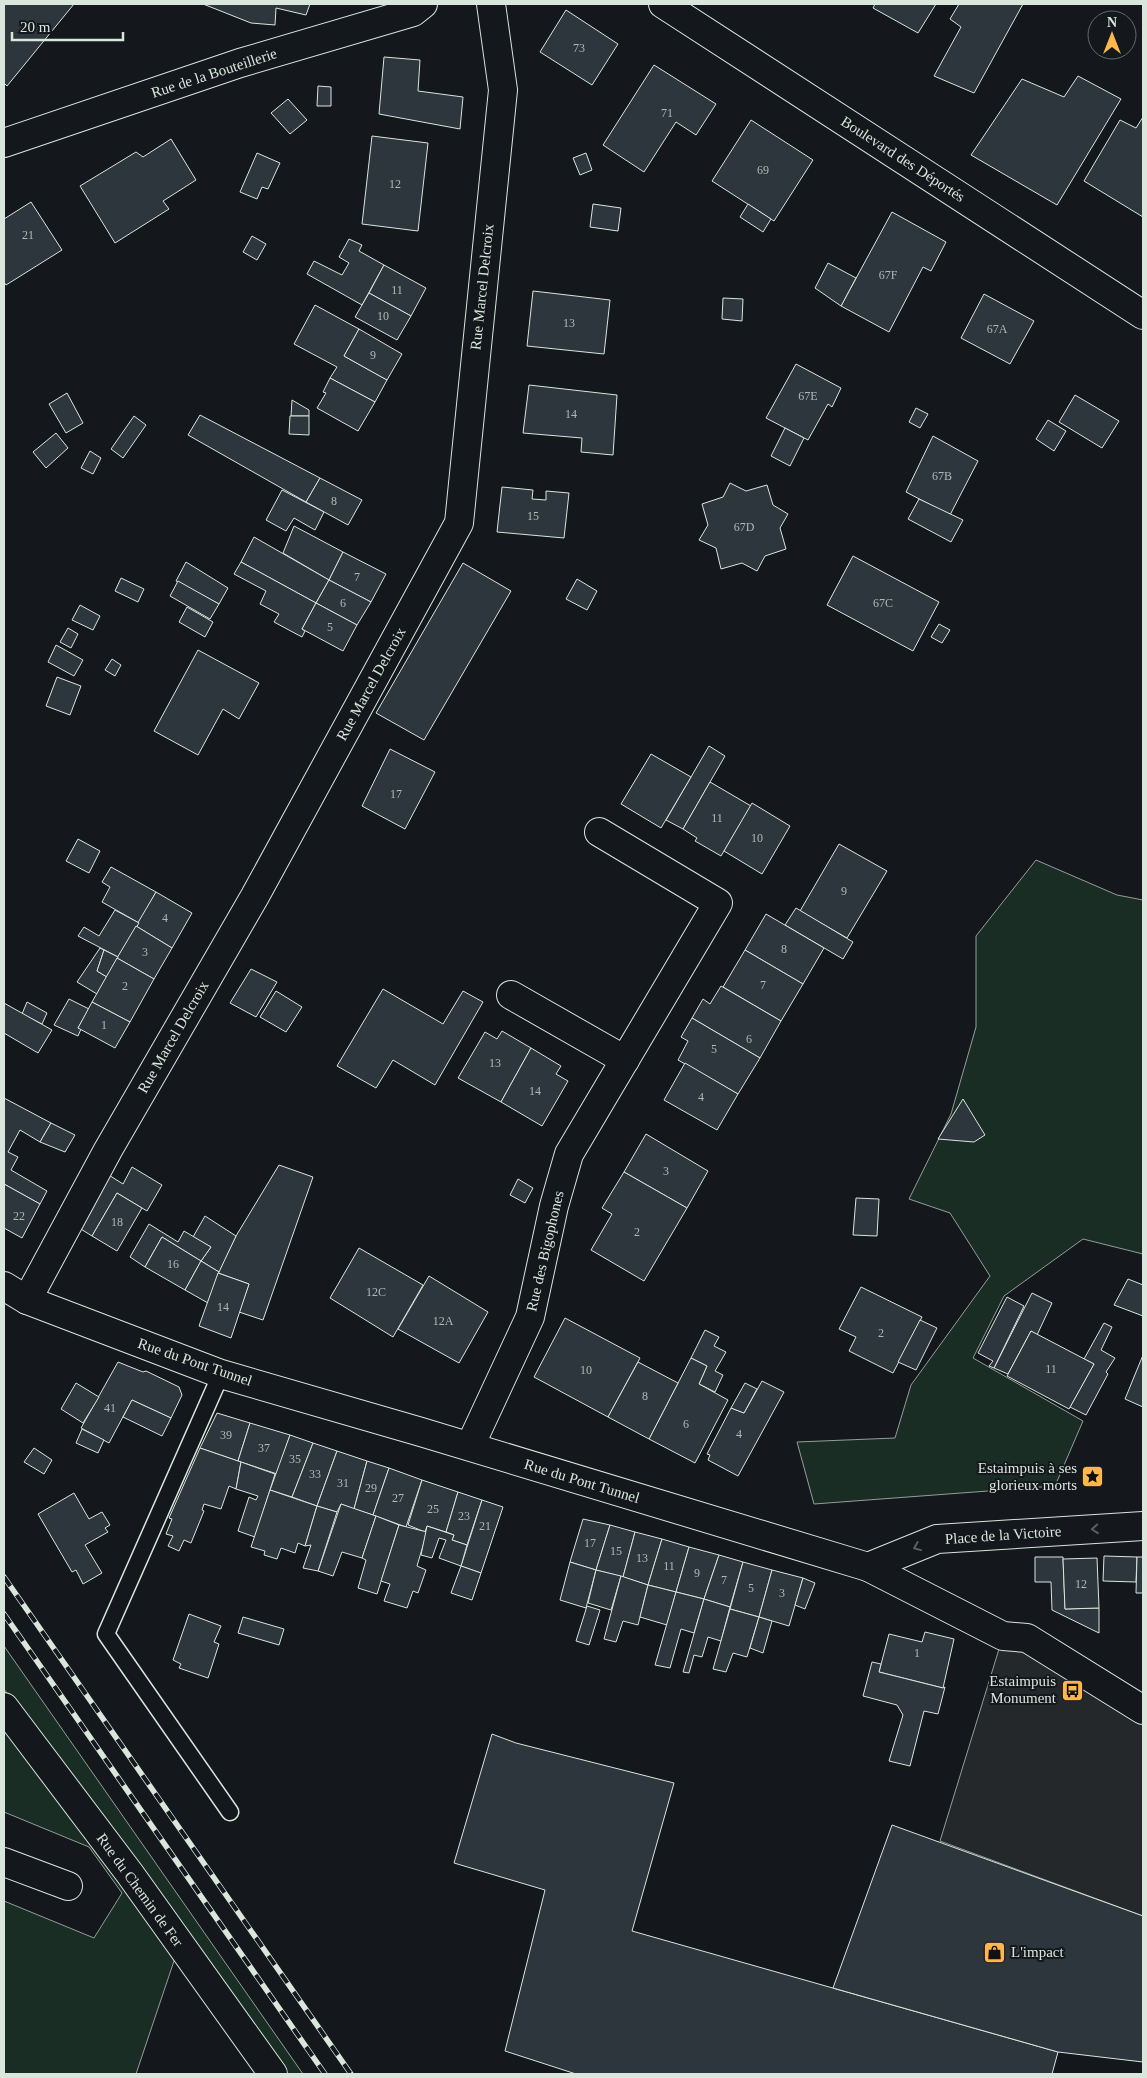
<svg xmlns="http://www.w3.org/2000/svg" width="1147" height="2078" viewBox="0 0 1147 2078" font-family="Georgia,serif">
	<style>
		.green { fill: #1a2d24; stroke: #939e99 }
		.parking { fill: #24282b; stroke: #939e99 }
		.building { fill: #2c363c; stroke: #d8e6dc }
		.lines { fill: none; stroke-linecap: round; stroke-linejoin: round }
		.service-casing { stroke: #d8e6dc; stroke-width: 19 }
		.minor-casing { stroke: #d8e6dc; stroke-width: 30 }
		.secondary-casing { stroke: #d8e6dc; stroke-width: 30 }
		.service { stroke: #14181c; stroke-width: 16 }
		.minor { stroke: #14181c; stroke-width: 28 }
		.secondary { stroke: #14181c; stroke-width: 28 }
		.rail-casing { stroke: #d8e6dc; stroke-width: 5.5 }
		.rail { stroke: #14181c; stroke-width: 4; stroke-dasharray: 11; stroke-linecap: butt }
		.oneway { stroke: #59605f }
		.labels { text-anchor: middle; stroke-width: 4; stroke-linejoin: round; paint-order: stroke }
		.number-label { font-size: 12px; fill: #adbab4 }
		.street-label { font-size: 15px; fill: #d8e6dc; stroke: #14181c }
		.poi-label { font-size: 15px; fill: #d8e6dc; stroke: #14181c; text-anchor: end }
	</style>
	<rect width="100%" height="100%" fill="#14181c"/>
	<g class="green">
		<path d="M1036,860L1117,895L1143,900V1254L1083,1239L1004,1296L973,1358L1083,1421L1055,1486L814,1504L797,1442L895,1438L911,1385L990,1276L950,1213L909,1199L951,1114L976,1027V936Z"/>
		<path d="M4,1646L303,2074H280L4,1689Z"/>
		<path d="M4,1724L177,1952L136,2074H4V1901L94,1938L122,1893L89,1847L4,1812Z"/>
	</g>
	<path class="parking" d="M1003,1636L1143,1715V1916L940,1841Z"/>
	<g class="building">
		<path d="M4,4H74L7,86L4,83Z"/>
		<path d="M203,4H310L306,15L276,8L275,25L251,23Z"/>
		<path d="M875,4H936L918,33L873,8Z"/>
		<path d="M959,4H1023L974,93L934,76L961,27L950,19Z"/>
		<path d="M566,10L618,44L592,85L540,52Z"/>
		<path d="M384,57L420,60L418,91L463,97L460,129L379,114Z"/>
		<path d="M654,65L716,104L696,135L676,122L644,172L603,145Z"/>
		<path d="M1078,76L1121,99L1057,205L971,155L1022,79L1064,97Z"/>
		<path d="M318,86L331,87V106H317Z"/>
		<path d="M288,99L307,120L290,134L271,113Z"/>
		<path d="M1143,117V217L1084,181L1120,120L1136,128Z"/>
		<path d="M751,120L813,160L774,221L712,181Z"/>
		<path d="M372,136L428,143L418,231L362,224Z"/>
		<path d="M171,139L196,180L163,201L169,209L115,243L80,186L136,152L143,157Z"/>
		<path d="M257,153L280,163L268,189L262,187L257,199L240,192Z"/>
		<path d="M586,153L592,170L580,175L573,158Z"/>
		<path d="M31,202L62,250L6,285L4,282V219Z"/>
		<path d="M593,204L621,208L618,231L590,227Z"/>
		<path d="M748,204L771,219L763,232L740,217Z"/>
		<path d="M892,212L946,242L931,271L923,267L889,332L841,306Z"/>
		<path d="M252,236L266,244L257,260L243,252Z"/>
		<path d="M349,239L362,245L359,251L384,265L362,305L307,274L314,261L342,275L349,263L339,257Z"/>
		<path d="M828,263L856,278L841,306L815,288Z"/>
		<path d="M384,265L426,288L411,316L369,293Z"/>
		<path d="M533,291L610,300L604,354L527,346Z"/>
		<path d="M369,293L411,316L397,340L355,317Z"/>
		<path d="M984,294L1034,321L1010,364L961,338Z"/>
		<path d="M723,298L743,299L742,321L722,319Z"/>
		<path d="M315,305L359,329L344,356L387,380L375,402L330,378L337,367L294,344Z"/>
		<path d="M359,329L402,354L387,380L344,356Z"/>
		<path d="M796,364L841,388L832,407L828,404L808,440L766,418Z"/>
		<path d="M330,378L375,402L358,431L317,408L326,393L323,392Z"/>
		<path d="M529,385L617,395L613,455L581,452L582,438L523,433Z"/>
		<path d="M67,393L83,423L66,433L49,404Z"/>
		<path d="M1075,395L1119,421L1102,448L1059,422Z"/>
		<path d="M292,400L309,410V416H291Z"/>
		<path d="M916,408L928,414L920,428L909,422Z"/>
		<path d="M200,415L320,478L306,502L188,435Z"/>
		<path d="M134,416L146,425L123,458L111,449Z"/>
		<path d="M290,416H309V435L289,434Z"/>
		<path d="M1048,420L1066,431L1054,451L1036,439Z"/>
		<path d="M785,428L804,438L790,466L771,456Z"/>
		<path d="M56,433L68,448L46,468L33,452Z"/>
		<path d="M933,436L978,461L950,515L906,492Z"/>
		<path d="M90,451L101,458L93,474L81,468Z"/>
		<path d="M320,478L362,500L348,525L306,502Z"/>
		<path d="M730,483L746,491L767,485L773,505L788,514L780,528L786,549L765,556L757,571L742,563L721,569L716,548L699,540L708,525L702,504L723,497Z"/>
		<path d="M502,487L533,490L532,499L546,500V491L569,493L564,538L497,532Z"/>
		<path d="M282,490L324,512L315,530L294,518L286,531L266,520Z"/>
		<path d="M919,499L963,520L951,542L908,519Z"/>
		<path d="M294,526L343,552L329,580L283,553Z"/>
		<path d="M254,537L329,580L316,603L241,562Z"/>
		<path d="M343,552L386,574L371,602L329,580Z"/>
		<path d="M853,556L939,602L913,651L827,605Z"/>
		<path d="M186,562L228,588L219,604L176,581Z"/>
		<path d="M241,562L316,603L302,629L305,631L302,637L274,622L279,614L260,604L266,591L234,574Z"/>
		<path d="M463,563L511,591L424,740L376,713Z"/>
		<path d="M121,578L144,589L138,602L115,591Z"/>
		<path d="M577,579L597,591L587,610L566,599Z"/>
		<path d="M329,580L371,602L357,625L316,603Z"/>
		<path d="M178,581L219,604L210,619L170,596Z"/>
		<path d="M316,603L357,625L343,651L302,629Z"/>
		<path d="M80,605L100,616L93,630L72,620Z"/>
		<path d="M187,607L213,622L205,637L179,622Z"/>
		<path d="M939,624L950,630L942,643L931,637Z"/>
		<path d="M68,628L78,634L71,648L60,642Z"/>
		<path d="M56,645L83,660L74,676L48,662Z"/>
		<path d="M198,650L259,683L239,719L223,709L198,755L154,731Z"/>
		<path d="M112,659L121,665L115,676L105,670Z"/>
		<path d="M57,677L81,686L70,715L46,706Z"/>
		<path d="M709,746L725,756L683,829L666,820Z"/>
		<path d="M390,749L435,772L405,829L362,806Z"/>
		<path d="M651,754L691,777L661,828L621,804Z"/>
		<path d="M710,782L751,806L721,856L695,841L697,838L683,829Z"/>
		<path d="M752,803L790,826L762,874L724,851Z"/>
		<path d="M78,839L100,851L89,873L66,861Z"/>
		<path d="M839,844L887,871L847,938L800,911Z"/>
		<path d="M111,867L156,892L139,923L102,902L110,887L102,882Z"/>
		<path d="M156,892L192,913L172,948L136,926Z"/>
		<path d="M796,908L853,942L843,959L785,925Z"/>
		<path d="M115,910L139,923L118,957L78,936L84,927L99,936Z"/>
		<path d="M766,914L824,948L803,984L745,950Z"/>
		<path d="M136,926L172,948L154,979L117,958Z"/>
		<path d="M100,948L104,950L97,971L107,977L97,994L77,982Z"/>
		<path d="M104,950L118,957L107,977L97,971Z"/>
		<path d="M745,950L803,984L781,1021L723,987Z"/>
		<path d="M117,958L154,979L130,1022L92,1002Z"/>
		<path d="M251,969L277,982L256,1017L230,1003Z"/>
		<path d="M721,986L781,1021L760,1058L692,1018L703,999L710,1004Z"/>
		<path d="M383,989L443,1024L463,991L483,1002L435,1085L393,1060L376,1088L337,1066Z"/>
		<path d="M276,991L302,1007L286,1032L260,1017Z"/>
		<path d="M69,999L89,1009L78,1028L81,1029L78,1036L54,1025Z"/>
		<path d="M27,1002L47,1013L42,1024L22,1014Z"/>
		<path d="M92,1002L130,1022L115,1048L78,1028Z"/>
		<path d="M4,1003L52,1030L38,1053L4,1033Z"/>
		<path d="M692,1018L760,1058L738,1094L678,1060L688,1041L681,1037Z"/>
		<path d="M502,1031L531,1048L501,1102L458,1078L485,1032L497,1039Z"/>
		<path d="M531,1048L561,1066L556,1074L568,1081L542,1126L501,1102Z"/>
		<path d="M685,1063L738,1094L717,1130L664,1100Z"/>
		<path d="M4,1098L51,1123L40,1142L20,1130L8,1152L18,1157L11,1170L47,1191L40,1204L4,1184Z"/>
		<path d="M963,1099L985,1135L974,1142L938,1139Z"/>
		<path d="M51,1123L75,1135L65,1152L40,1142Z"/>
		<path d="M646,1134L708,1171L687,1208L624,1172Z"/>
		<path d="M279,1165L313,1177L263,1320L239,1312L249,1284L218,1273L236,1236Z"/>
		<path d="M132,1167L162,1185L147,1211L117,1193L92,1236L76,1226L104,1172L123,1184Z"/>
		<path d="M624,1172L687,1208L644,1281L591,1250L612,1214L602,1208Z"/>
		<path d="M518,1179L533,1188L525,1203L510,1195Z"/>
		<path d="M4,1184L40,1204L22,1238L4,1228Z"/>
		<path d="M117,1193L142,1208L117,1251L92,1236Z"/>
		<path d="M856,1198L879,1199L877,1236L853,1235Z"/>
		<path d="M205,1216L236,1236L219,1272L201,1261L211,1247L193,1237Z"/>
		<path d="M149,1224L178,1242L184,1231L211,1247L201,1261L162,1237L145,1267L130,1257Z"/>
		<path d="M162,1237L201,1261L185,1290L145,1267Z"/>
		<path d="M359,1248L423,1285L393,1337L330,1298Z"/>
		<path d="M201,1261L219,1272L208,1303L185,1290Z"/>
		<path d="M218,1273L249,1284L231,1338L199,1326Z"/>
		<path d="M429,1276L488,1312L459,1363L398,1329Z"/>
		<path d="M1128,1279L1143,1285V1316L1114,1305Z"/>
		<path d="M861,1287L922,1317L893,1373L849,1351L856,1337L839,1329Z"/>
		<path d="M1032,1293L1052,1303L1037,1335L1031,1331L1008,1374L994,1368Z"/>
		<path d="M1007,1297L1024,1306L994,1368L989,1366L993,1361L978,1353Z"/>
		<path d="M565,1318L640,1358L608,1417L534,1377Z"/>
		<path d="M920,1320L937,1328L916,1370L898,1362Z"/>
		<path d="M1104,1323L1112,1327L1101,1350L1115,1358L1106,1372L1108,1374L1086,1415L1070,1407L1094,1364L1084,1359Z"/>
		<path d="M705,1330L719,1337L714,1346L726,1352L715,1371L723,1375L715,1392L699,1384L707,1366L691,1358Z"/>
		<path d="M1031,1331L1094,1364L1069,1409L1007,1376Z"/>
		<path d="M1143,1355V1407L1125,1399Z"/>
		<path d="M691,1358L707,1366L699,1384L728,1400L695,1463L649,1439Z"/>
		<path d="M118,1362L143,1372L146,1371L179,1387L182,1395L171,1418L132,1400L109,1443L81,1428Z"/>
		<path d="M638,1362L678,1383L649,1439L608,1417Z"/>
		<path d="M762,1381L784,1392L738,1476L708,1460L710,1455L707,1454L731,1408L744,1413Z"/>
		<path d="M76,1383L99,1397L83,1423L61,1409Z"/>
		<path d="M745,1383L757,1389L744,1413L731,1408Z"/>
		<path d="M132,1400L171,1418L162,1436L123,1417Z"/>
		<path d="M217,1413L250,1423L238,1461L200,1448Z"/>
		<path d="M250,1423L290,1435L277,1474L238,1461Z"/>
		<path d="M82,1429L104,1440L98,1453L76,1443Z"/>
		<path d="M290,1435L313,1443L292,1497L270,1490Z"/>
		<path d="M313,1443L337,1451L317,1506L292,1497Z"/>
		<path d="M34,1448L52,1460L44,1474L24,1462Z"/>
		<path d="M200,1448L241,1462L236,1489L229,1486L221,1509L204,1504L202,1510L204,1511L191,1543L184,1540L179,1551L168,1546L173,1536L166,1534L172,1519L169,1518Z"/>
		<path d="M337,1451L367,1461L354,1509L341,1504L337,1512L317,1506Z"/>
		<path d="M367,1461L389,1468L373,1515L354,1509Z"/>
		<path d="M241,1462L275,1474L255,1537L238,1531L249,1497L256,1500L258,1496L236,1489Z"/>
		<path d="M389,1468L422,1480L406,1527L373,1515Z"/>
		<path d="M422,1480L458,1492L446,1532L427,1526L425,1532L408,1525Z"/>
		<path d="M270,1490L317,1506L305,1546L298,1543L295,1553L281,1548L277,1559L264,1555L265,1551L251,1547Z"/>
		<path d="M458,1492L482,1500L467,1545L452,1540L454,1535L446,1532Z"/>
		<path d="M74,1493L89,1519L102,1512L110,1525L105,1528L108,1532L85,1545L102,1573L83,1584L76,1570L72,1572L38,1514Z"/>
		<path d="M482,1500L503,1507L481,1573L461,1566Z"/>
		<path d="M341,1504L376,1516L362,1558L342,1552L333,1576L318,1571Z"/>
		<path d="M317,1506L337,1512L318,1571L303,1568L311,1545L305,1546Z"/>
		<path d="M376,1516L399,1525L377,1594L358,1588L366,1560L362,1558Z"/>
		<path d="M583,1519L610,1525L596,1570L570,1562Z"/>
		<path d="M399,1525L427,1532L417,1566L426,1570L418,1593L413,1591L407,1608L384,1601L390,1584L381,1581Z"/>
		<path d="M610,1525L635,1532L623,1577L596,1570Z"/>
		<path d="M427,1526L454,1535L452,1540L467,1545L461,1566L439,1558L446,1540L439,1538L432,1558L421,1555Z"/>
		<path d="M635,1532L662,1539L648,1585L623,1577Z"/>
		<path d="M662,1539L689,1547L676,1592L648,1585Z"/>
		<path d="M689,1547L719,1555L704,1599L676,1592Z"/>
		<path d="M719,1555L743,1562L730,1607L704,1599Z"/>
		<path d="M1104,1556L1137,1557L1136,1582L1103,1581Z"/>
		<path d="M1035,1557H1063L1065,1609L1099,1608V1633L1052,1610L1051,1582H1035Z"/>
		<path d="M1137,1557H1143V1593H1136Z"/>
		<path d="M1097,1558L1099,1608L1065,1609L1063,1559Z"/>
		<path d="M570,1562L596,1570L586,1608L560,1600Z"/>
		<path d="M743,1562L772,1570L759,1617L730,1609Z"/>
		<path d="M461,1566L481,1573L472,1600L451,1593Z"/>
		<path d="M596,1570L621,1576L611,1610L588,1603Z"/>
		<path d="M772,1570L803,1578L789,1626L759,1617Z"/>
		<path d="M621,1576L648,1585L638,1625L623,1621L616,1642L604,1639Z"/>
		<path d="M803,1578L815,1583L805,1609L795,1605Z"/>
		<path d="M648,1585L676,1592L667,1625L640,1617Z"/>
		<path d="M676,1592L704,1599L694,1633L681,1629L670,1668L655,1665Z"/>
		<path d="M704,1599L730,1607L721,1641L708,1637L702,1657L694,1655L689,1673L683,1672Z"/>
		<path d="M587,1606L600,1610L589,1645L576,1641Z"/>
		<path d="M730,1609L759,1617L747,1657L733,1653L726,1672L713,1669Z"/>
		<path d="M189,1614L221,1626L214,1642L219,1644L208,1678L179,1668L181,1664L173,1660Z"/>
		<path d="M243,1617L284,1629L279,1645L238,1633Z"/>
		<path d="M759,1617L772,1621L763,1653L750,1648Z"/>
		<path d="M925,1632L954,1639L943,1688L879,1672L889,1634L922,1642Z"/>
		<path d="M872,1662L881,1664L879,1672L943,1688L945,1687L938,1714L924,1711L910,1766L889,1761L903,1715L897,1705L863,1696Z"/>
		<path d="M492,1734L516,1743L674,1783L632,1931L1058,2052L1052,2074H576L505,2051L545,1890L454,1863Z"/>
		<path d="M892,1825L1143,1916V2062L1058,2052L833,1988Z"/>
	</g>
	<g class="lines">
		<defs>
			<path id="service" d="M221,1374L106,1634L230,1812"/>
			<g id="minor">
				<path d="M663,4L1143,315"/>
				<path d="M4,143L240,63L413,12L423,4"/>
				<path d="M511,995L625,1060"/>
				<path d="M27,1300L108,1150L255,896L459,523L503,90L491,4"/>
				<path d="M470,1446L530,1317L554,1206L569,1154L718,903L599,832"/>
				<path d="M868,1567L937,1539L1143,1526"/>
				<path d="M4,1707L130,1874L273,2074"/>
				<path d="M4,1862L68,1886"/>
			</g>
			<path id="secondary" d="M4,1286L27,1300L221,1374L421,1432L868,1567L1003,1636L1027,1638L1143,1710"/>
		</defs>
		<use href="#service" class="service-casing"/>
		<use href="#minor" class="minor-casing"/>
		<use href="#secondary" class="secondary-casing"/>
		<use href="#service" class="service"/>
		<use href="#minor" class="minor"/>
		<use href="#secondary" class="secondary"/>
		<defs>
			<g id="rail">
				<path d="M4,1577L351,2074"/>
				<path d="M4,1614L325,2074"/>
			</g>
		</defs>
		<use href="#rail" class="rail-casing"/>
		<use href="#rail" class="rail"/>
	</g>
	<defs><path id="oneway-chevron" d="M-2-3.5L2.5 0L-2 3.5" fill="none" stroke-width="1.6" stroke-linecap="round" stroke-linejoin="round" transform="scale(1.25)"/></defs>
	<g class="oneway">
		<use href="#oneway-chevron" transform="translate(1095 1529) rotate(176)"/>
		<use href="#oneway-chevron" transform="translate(917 1547) rotate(158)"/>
	</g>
	<defs>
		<symbol id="sight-square" viewBox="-11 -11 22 22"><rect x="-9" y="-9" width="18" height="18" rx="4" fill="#ffb74d" stroke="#14181c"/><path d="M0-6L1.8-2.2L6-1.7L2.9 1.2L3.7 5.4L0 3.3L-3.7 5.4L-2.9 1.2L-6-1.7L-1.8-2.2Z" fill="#111"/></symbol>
		<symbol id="bus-square" viewBox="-11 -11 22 22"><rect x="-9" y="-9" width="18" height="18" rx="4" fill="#ffb74d" stroke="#14181c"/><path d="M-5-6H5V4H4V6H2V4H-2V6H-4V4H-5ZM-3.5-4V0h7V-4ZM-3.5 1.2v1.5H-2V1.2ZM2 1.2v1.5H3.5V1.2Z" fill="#111"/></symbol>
		<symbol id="shop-square" viewBox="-11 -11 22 22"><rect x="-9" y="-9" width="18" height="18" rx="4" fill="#ffb74d" stroke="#14181c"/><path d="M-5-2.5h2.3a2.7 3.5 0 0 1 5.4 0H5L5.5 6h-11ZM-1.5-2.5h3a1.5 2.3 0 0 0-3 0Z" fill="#111"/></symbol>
	</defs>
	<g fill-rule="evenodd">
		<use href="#sight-square" x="1080" y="1464" width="25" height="25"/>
		<use href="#bus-square" x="1060" y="1678" width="25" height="25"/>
		<use href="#shop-square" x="982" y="1940" width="25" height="25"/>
	</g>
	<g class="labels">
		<g class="number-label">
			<text x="579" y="52">73</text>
			<text x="667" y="117">71</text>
			<text x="763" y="174">69</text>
			<text x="395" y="188">12</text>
			<text x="28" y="239">21</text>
			<text x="888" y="279">67F</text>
			<text x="397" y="294">11</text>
			<text x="383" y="320">10</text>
			<text x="569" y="327">13</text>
			<text x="997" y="333">67A</text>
			<text x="373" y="359">9</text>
			<text x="808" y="400">67E</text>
			<text x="571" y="418">14</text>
			<text x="942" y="480">67B</text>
			<text x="334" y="505">8</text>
			<text x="533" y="520">15</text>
			<text x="744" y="531">67D</text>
			<text x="357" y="581">7</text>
			<text x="343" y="607">6</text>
			<text x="883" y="607">67C</text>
			<text x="330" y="631">5</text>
			<text x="396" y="798">17</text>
			<text x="717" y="822">11</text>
			<text x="757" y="842">10</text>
			<text x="844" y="895">9</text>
			<text x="165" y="922">4</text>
			<text x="784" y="953">8</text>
			<text x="145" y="956">3</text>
			<text x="763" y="989">7</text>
			<text x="125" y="990">2</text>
			<text x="104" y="1029">1</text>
			<text x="749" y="1043">6</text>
			<text x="714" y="1053">5</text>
			<text x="495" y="1067">13</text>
			<text x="535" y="1095">14</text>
			<text x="701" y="1101">4</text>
			<text x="666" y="1175">3</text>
			<text x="19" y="1220">22</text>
			<text x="117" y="1226">18</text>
			<text x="637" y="1236">2</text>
			<text x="173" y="1268">16</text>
			<text x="376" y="1296">12C</text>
			<text x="223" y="1311">14</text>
			<text x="443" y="1325">12A</text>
			<text x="881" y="1337">2</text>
			<text x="1051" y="1373">11</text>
			<text x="586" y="1374">10</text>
			<text x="645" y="1400">8</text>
			<text x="110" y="1412">41</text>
			<text x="686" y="1428">6</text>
			<text x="739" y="1438">4</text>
			<text x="226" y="1439">39</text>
			<text x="264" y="1452">37</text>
			<text x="295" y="1463">35</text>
			<text x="315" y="1478">33</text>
			<text x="343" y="1487">31</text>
			<text x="371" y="1492">29</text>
			<text x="398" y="1502">27</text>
			<text x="433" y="1513">25</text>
			<text x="464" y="1520">23</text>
			<text x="485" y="1530">21</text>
			<text x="590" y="1547">17</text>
			<text x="616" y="1555">15</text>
			<text x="642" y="1562">13</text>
			<text x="669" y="1570">11</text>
			<text x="697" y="1577">9</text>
			<text x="724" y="1584">7</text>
			<text x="1081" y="1588">12</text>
			<text x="751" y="1592">5</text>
			<text x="782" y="1597">3</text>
			<text x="917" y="1657">1</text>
		</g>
		<g class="street-label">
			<text transform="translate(214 73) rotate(-18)" y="5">Rue de la Bouteillerie</text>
			<text transform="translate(903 159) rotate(33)" y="5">Boulevard des Déportés</text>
			<text transform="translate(482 287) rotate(-84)" y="5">Rue Marcel Delcroix</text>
			<text transform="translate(371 684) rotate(-61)" y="5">Rue Marcel Delcroix</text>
			<text transform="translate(173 1037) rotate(-60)" y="5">Rue Marcel Delcroix</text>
			<text transform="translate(545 1251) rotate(-77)" y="5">Rue des Bigophones</text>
			<text transform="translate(195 1362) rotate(19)" y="5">Rue du Pont Tunnel</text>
			<text transform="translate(582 1481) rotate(17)" y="5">Rue du Pont Tunnel</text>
			<text transform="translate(1003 1535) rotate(-4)" y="5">Place de la Victoire</text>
			<text transform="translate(140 1890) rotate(54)" y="5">Rue du Chemin de Fer</text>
		</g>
		<g class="poi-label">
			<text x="1077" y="1473">Estaimpuis à ses<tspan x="1077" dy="17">glorieux morts</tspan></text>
			<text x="1056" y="1686">Estaimpuis<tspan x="1056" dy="17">Monument</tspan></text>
			<text x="1011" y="1957" text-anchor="start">L'impact</text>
		</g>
	</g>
	<rect width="1147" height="2078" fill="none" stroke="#d8e6dc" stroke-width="10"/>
	<g transform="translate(1112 35)"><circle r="24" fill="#14181c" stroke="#626a69"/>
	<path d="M0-4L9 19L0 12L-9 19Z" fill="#ffb74d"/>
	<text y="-8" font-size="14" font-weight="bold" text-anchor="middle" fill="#d8e6dc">N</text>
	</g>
	<path d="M12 32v8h111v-8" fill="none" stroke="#d8e6dc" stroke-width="2.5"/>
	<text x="20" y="32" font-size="15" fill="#d8e6dc" stroke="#14181c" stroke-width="4" paint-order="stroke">20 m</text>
</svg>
